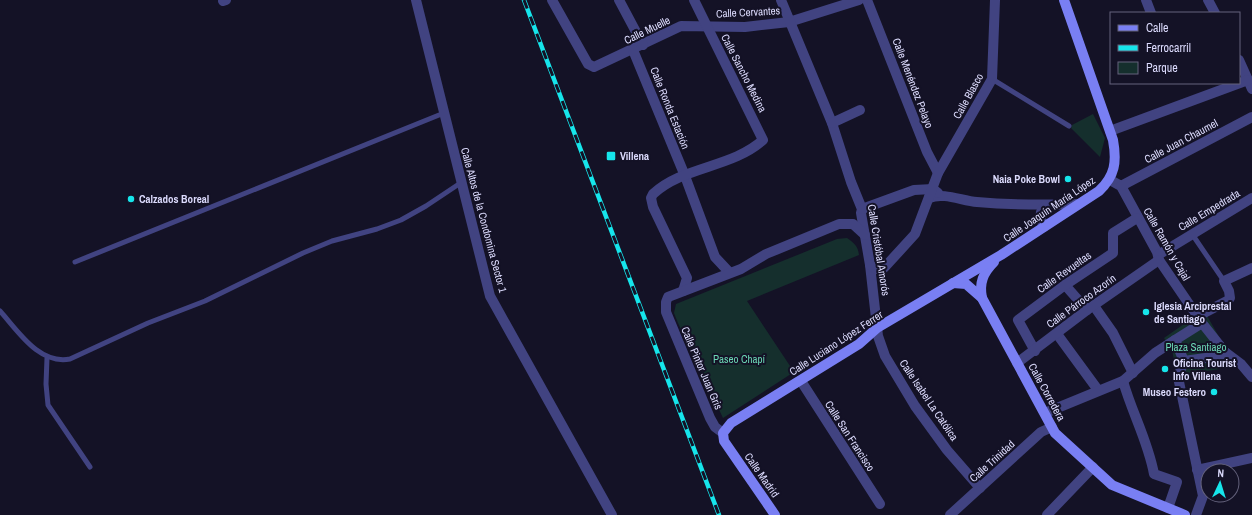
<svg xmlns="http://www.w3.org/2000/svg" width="1252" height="515" viewBox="0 0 1252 515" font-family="'Archivo Narrow',sans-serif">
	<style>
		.green { fill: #152f2d }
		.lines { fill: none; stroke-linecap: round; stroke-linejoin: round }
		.lane { stroke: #414381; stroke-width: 5 }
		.street { stroke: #414381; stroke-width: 10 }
		.secondary { stroke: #797ff3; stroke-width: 10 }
		.rail-casing { stroke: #16e5eb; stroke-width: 4.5 }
		.rail { stroke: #141226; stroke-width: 3; stroke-dasharray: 9; stroke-linecap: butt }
		.poi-dot { fill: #16e5eb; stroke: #141226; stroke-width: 1.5 }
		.labels { text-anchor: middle; stroke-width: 4; stroke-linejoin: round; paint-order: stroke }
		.street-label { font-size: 11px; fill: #dbdafc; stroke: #141226 }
		.poi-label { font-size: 11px; font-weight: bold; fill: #dbdafc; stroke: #141226; text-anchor: start }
		.park-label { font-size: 11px; fill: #6bd6b4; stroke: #141226 }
	</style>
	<rect width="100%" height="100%" fill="#141226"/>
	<g class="green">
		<path d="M1093,114L1105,138L1100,157L1071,128L1072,125Z"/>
		<path d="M847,238C854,243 858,246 859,255L747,301L794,372L723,418L678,323L674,313L676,304L837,239Z"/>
		<path d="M1206,314L1222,342L1243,362L1228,368L1177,375L1172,350L1164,338L1194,317Z"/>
	</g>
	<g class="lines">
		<g class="lane">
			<path d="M992,79L1069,126"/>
			<path d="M1192,234L1224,281"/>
			<path d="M75,262L444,113"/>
			<path d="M0,311C18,331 39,365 70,359L148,323L205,301L303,253L332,241L377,229L401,220L426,206L462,182"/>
			<path d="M47,358L46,384L48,405L90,467"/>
		</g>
		<g class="street">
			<path d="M416,0L490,296L612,515"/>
			<path d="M552,0L588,64L594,67L681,26L745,27L789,22L859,0"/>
			<path d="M619,0L643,45"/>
			<path d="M781,0L832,123L851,182L862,209L861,213L870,265L878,336L885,356L915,406L947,450L980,488"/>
			<path d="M867,0L927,152L938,173"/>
			<path d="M1146,0L1151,13"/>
			<path d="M1208,0L1215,13"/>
			<path d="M223,1L226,0"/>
			<path d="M633,50L685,176L715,257L729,272"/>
			<path d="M1239,60L1252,89"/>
			<path d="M832,123L860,110"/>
			<path d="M1110,131L1248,80"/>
			<path d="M1110,180L1121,186L1157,252L1159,260L1202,323L1225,352L1241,364L1252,377"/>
			<path d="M1121,186L1252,117"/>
			<path d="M929,198C944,192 962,201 977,202C1011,205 1045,205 1078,204"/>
			<path d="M862,209L914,190L933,189L938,193"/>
			<path d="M1044,227C1040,218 1038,212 1046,205"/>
			<path d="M1158,255L1252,198"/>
			<path d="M870,265L876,269L884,268L915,234L938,173L992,79L995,0"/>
			<path d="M1065,285L1087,310"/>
			<path d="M683,291L687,278L653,207L651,198L653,194C683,166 732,168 763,140L694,0"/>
			<path d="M1094,306L1113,333L1133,373"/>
			<path d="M1198,316L1227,301L1230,298L1229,291L1224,281L1252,268"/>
			<path d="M1202,323L1175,340L1184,361L1220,356L1225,352"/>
			<path d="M1057,334L1098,390"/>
			<path d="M1035,351L1018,320L1065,285L1113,253V233L1137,218"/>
			<path d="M1184,361L1178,377L1203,496L1196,515"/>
			<path d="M1017,363L1087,310L1159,260"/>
			<path d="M801,381L880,504"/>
			<path d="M1123,381C1132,413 1148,441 1154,474L1177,482L1168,508"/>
			<path d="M1045,413L1123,381L1155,353L1175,340"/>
			<path d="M723,433L715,427L710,418L666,312V302L668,297L741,269L766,254L839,224H853L865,235"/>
			<path d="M1197,470L1252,458"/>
			<path d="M950,515L1041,432L1052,427"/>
			<path d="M1047,515L1093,467"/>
		</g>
		<g class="secondary">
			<path d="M953,283L966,284L982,298L1055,433L1112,485L1185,515"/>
			<path d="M982,298C979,283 983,273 994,262"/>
			<path d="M775,515L724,441L723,433L731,423L859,344L877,328L1001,255L1099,191C1115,176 1117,162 1113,140L1064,0"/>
		</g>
		<defs>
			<path id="rail" d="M524,0L719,515"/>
		</defs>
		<use href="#rail" class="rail-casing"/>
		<use href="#rail" class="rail"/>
	</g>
	<g class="poi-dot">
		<rect x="606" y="151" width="10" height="10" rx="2"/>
		<circle cx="1068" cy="179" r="4"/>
		<circle cx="131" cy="199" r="4"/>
		<circle cx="1146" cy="312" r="4"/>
		<circle cx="1165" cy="369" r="4"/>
		<circle cx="1214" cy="392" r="4"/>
	</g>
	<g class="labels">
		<g class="street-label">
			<text transform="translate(748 12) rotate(-3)" y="4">Calle Cervantes</text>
			<text transform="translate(647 30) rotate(-26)" y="4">Calle Muelle</text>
			<text transform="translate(744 73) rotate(63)" y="4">Calle Sancho Medina</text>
			<text transform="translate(913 83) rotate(69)" y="4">Calle Menéndez Pelayo</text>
			<text transform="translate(968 96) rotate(-61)" y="4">Calle Blasco</text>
			<text transform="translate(670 108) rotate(68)" y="4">Calle Ronda Estación</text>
			<text transform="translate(1181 141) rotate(-28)" y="4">Calle Juan Chaumel</text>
			<text transform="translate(1049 209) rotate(-34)" y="4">Calle Joaquín María López</text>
			<text transform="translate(1209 210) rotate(-31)" y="4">Calle Empedrada</text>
			<text transform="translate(484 220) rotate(75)" y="4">Calle Altos de la Condomina Sector 1</text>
			<text transform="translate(1167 244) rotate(60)" y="4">Calle Ramón y Cajal</text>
			<text transform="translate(879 250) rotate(81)" y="4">Calle Cristóbal Amorós</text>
			<text transform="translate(1064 272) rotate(-35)" y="4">Calle Revueltas</text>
			<text transform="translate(1081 301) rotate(-36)" y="4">Calle Párroco Azorín</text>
			<text transform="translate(836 343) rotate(-33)" y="4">Calle Luciano López Ferrer</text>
			<text transform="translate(702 368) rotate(67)" y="4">Calle Pintor Juan Gris</text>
			<text transform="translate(1047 392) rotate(61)" y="4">Calle Corredera</text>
			<text transform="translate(929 400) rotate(56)" y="4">Calle Isabel La Católica</text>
			<text transform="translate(850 436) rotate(57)" y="4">Calle San Francisco</text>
			<text transform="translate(992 461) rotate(-42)" y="4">Calle Trinidad</text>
			<text transform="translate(762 475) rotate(55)" y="4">Calle Madrid</text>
		</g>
		<g class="poi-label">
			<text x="620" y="160">Villena</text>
			<text x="1060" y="183" text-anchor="end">Naia Poke Bowl</text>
			<text x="139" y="203">Calzados Boreal</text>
			<text x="1154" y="310">Iglesia Arciprestal<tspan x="1154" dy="13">de Santiago</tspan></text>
			<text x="1173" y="367">Oficina Tourist<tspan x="1173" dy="13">Info Villena</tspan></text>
			<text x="1206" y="396" text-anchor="end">Museo Festero</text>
		</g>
		<g class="park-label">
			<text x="1196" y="351">Plaza Santiago</text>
			<text x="739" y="363">Paseo Chapí</text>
		</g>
	</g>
	<rect x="1110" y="12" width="130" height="72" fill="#141226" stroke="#64627c"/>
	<rect x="1118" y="25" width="20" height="6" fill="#797ff3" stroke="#64627c"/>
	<text x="1146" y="32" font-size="12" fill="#dbdafc">Calle</text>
	<rect x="1118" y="45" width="20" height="6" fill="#16e5eb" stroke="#64627c"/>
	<text x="1146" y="52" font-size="12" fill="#dbdafc">Ferrocarril</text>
	<rect x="1118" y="62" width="20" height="12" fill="#152f2d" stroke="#64627c"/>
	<text x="1146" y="72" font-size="12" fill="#dbdafc">Parque</text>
	<g transform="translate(1220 483) rotate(4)"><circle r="19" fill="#141226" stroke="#64627c"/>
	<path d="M0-3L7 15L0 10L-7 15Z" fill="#16e5eb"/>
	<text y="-6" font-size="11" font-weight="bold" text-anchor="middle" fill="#dbdafc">N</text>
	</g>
</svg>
